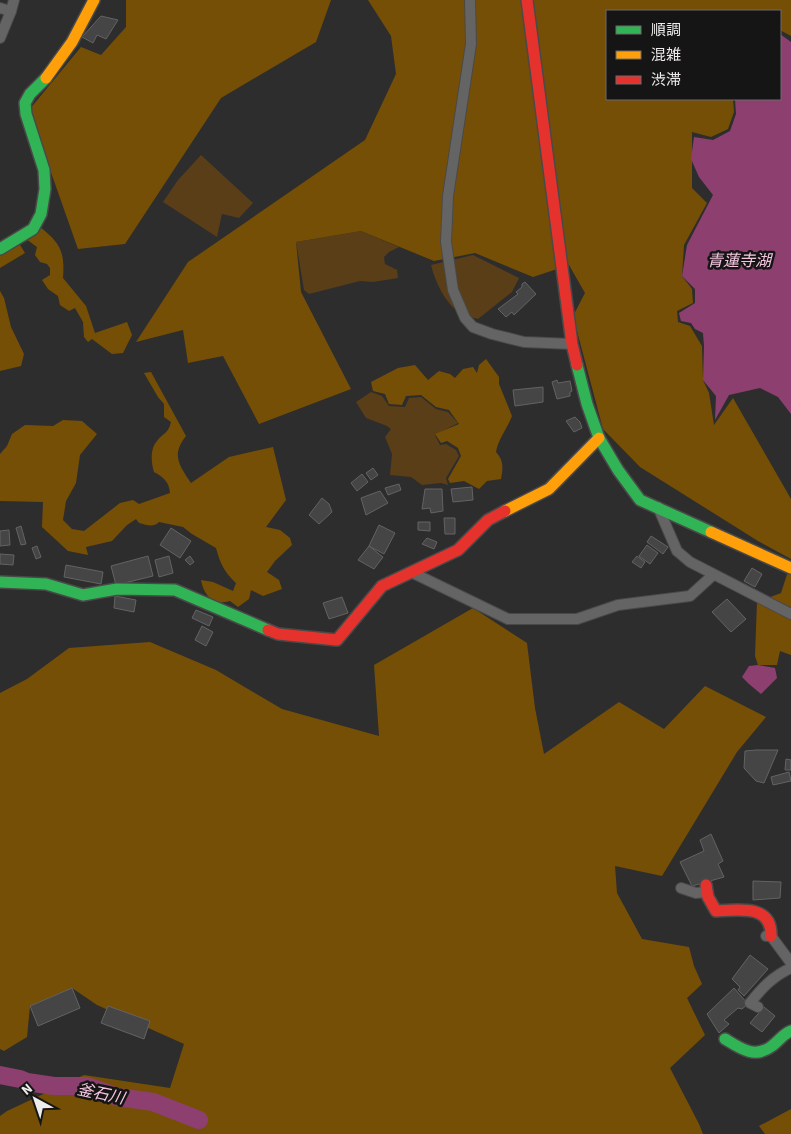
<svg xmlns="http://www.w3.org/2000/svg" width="791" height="1134" viewBox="0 0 791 1134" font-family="'Source Sans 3','Noto Sans JP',sans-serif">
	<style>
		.green { fill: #593e17 }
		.forest { fill: #764f06 }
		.water { fill: #8d4070 }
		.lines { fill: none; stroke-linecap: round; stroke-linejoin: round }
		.river { stroke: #8d4070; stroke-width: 18 }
		.building { fill: #464545; stroke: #646363 }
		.street-casing { stroke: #4a4949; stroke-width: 12 }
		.fast-casing { stroke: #4a4949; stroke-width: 14 }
		.slow-casing { stroke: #4a4949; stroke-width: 14 }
		.jam-casing { stroke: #4a4949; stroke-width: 14 }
		.street { stroke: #656464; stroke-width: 10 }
		.fast { stroke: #30b455; stroke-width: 11 }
		.slow { stroke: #ff9f0a; stroke-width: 11 }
		.jam { stroke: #e5322d; stroke-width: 11 }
		.labels { text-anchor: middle; stroke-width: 5; stroke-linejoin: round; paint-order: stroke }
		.water-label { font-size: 16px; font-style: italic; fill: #f6c6e1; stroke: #161515 }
	</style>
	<rect width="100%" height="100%" fill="#2e2d2d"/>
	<g class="green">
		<path d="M201,155L253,203L239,218L222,214L217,237L163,202L178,180Z"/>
		<path d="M361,231L399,247L389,252L384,257L385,264L397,270L398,278L373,282L360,281L309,294L304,290L296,242Z"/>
		<path d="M473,255L519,278L512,292L478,319C472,317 464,316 459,312C445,303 435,281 431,265Z"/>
		<path d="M371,392L382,396L389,406L405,407L409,398L421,397L436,409L448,412L458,423L435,435L440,445L446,444L456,450L459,456L446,478L448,485L441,483L422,485L411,477L390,475L392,454L385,437L391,429L387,426L366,418L356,402Z"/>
	</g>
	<g class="forest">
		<path d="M126,0H331L316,42L221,98L125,244L78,249L29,110L81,47L101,55L126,27Z"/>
		<path d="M368,0H791V36L780,30V11H607V99H733L734,112L728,129L711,137L692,132V188L707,203L684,245L682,276L692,289L693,303L677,311L678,322L690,326L702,346L703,380L709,393L714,425L733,398L791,499V559L758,541L640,467L603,429L573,316L585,293L569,265L533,277L475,253L434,261L361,231L296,242L301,292L351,389L259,424L223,356L188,363L183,330L136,342L188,262L365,140L396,74L391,36Z"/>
		<path d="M40,227C60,243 65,251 63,278L86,306L95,333L127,322L132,335L123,353L112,354L92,339L88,342L84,337L83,322L75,308L69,311L60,305L58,296L48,289L42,280L50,275V268L47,264L40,262L35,255L37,247L26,239Z"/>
		<path d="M14,235L25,253L0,268V244Z"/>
		<path d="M0,291L4,298L11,327L24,354L21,366L0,371Z"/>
		<path d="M486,359L499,377V384L512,416C507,429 498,439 496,452C504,461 503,468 501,479L487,481L479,489L464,481L450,483L448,479L461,456L458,448L447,441L441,443L435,434L459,424L449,410L436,407L421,395L406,396L402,405L389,404L385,394L373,391L371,382L398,368L415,365L428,380L439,371L450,374L455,378L463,369L473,367L477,373L479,365Z"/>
		<path d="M151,372L186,436C171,455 179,465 191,483L229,457L273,447L286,500L266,527L280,530L290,538L292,545L275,561L267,572L279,580L282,589L263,596L251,590L249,599L238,607L230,601C213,606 204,596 201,580L213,582L233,591L236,583C224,572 220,563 216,548L192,534L183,527L159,522C153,528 147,525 139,523L136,519L127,525L112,541L86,547L88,555L68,551L42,527L43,502L0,501V454L7,446L12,434L25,425L53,426L63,420L82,421L97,434L80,455L76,483L66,501L63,520L72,529L84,531L120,503L133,500L139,504L170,493C169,481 163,477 154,472C151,462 150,449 157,441C164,432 168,434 171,422L164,417V404L158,397L144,373Z"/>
		<path d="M791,562V655L780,651L777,665H758L755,656L757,602L781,593Z"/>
		<path d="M473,608L527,643L535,708L544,754L619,702L664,729L705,686L766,717L737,752L662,876L615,866L617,893L642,939L689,947L694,966L702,984L687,998L705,1035L670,1068L699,1124L703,1134H0V1116L7,1111L84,1075L170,1088L184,1044L97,1005L72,988L30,1006L27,1037L4,1051L0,1049V693L27,679L69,648L150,642L216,670L282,709L379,736L374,665Z"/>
		<path d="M791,1109V1134H765L759,1126Z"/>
	</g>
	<g class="water">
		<path d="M780,34L791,42V414L778,397L760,388L729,395L715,420L716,396L703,380L704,346L703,333L695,329L691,323L681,321L679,313L695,303V289L682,276L687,245L713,195L699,177L691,159L694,137L713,140L730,131L736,114L735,99H780Z"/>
		<path d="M758,665L775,668L777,678L761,694L749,684L742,677L749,666Z"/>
	</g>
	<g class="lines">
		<path class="river" d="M0,1075L20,1079L27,1082L54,1086H87L118,1097L153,1102L199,1120"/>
	</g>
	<g class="building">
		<path d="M101,16L118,20L106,39L97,35L93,43L82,37Z"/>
		<path d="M525,282L536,294L514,315L512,312L506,317L498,309L518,294L516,292L522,287V284Z"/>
		<path d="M557,380L558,383L570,381L572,391L570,392V396L557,399L552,382Z"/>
		<path d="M543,387V402L515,406L513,390Z"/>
		<path d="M575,417L580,422L582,428L574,432L566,421Z"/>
		<path d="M373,468L378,475L371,480L366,473Z"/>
		<path d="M362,474L368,482L357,491L351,483Z"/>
		<path d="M399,484L401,490L388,495L385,488Z"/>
		<path d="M472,487L473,500L453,502L451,489Z"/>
		<path d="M425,489H442L443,511L431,513L430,508L422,509Z"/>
		<path d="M380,491L388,503L366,515L361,498Z"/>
		<path d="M322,498L329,504L332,512L319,524L309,515Z"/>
		<path d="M444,518H455V534H445Z"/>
		<path d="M418,522H430V531L418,530Z"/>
		<path d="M379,525L395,533L384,554L369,546Z"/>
		<path d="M21,526L26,544L21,545L16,528Z"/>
		<path d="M171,528L191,541L180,558L160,545Z"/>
		<path d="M9,530L10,545L0,546V531Z"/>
		<path d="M651,536L668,547L663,554L647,542Z"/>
		<path d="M427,538L437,542L434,549L422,544Z"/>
		<path d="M647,545L658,553L650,564L639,556Z"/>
		<path d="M37,546L41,557L36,559L32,548Z"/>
		<path d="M369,546L383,557L374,569L358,560Z"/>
		<path d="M0,554L14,555L13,565L0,564Z"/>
		<path d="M148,556L153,576L116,585L111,566Z"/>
		<path d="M169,556L173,573L159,577L155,560Z"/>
		<path d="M190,556L194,562L190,565L185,560Z"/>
		<path d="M637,556L645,562L641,568L632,562Z"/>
		<path d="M66,565L103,572L101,584L64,577Z"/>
		<path d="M752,568L762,574L755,587L744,581Z"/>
		<path d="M115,596L136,600L134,612L114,608Z"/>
		<path d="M342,597L348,613L329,619L323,603Z"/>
		<path d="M727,599L746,619L731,632L712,612Z"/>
		<path d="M196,610L213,617L209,626L192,618Z"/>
		<path d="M202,626L213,632L206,646L195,640Z"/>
		<path d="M756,750H778L764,783L756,781L744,768L745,751Z"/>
		<path d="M786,759L791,760V770H785Z"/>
		<path d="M789,772L791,781L773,785L771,777Z"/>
		<path d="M711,834L723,861L718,864L724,877L692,886L680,862L704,851L700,840Z"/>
		<path d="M753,881L781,882L780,898L753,900Z"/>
		<path d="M750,955L768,969L744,996L738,990L740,987L732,979Z"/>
		<path d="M72,988L80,1008L38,1026L30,1006Z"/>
		<path d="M734,988L748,1004L742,1009L738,1008L724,1020L729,1024L719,1033L707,1014Z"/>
		<path d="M108,1006L150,1021L144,1039L101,1023Z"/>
		<path d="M764,1007L775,1016L762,1032L750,1023Z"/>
	</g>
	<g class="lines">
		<defs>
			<g id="street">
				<path d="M470,0L471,44L448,196L446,242L453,290L465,318L473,327L492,334L524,342L572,344"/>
				<path d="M0,8L11,11"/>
				<path d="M0,38L11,11L14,0"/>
				<path d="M658,507L677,551L690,562L791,614"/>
				<path d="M411,572L508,619H577L618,605L690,596L713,575"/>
				<path d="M681,888L696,893L707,892"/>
				<path d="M766,936H771L791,963"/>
				<path d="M758,1007L750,1003C762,988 773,976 791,968"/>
			</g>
			<g id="fast">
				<path d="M0,249L33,229L41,214L45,189L44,170L26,114L25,103L30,94L46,78"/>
				<path d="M577,365L587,404L599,438L618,470L640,500L711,532"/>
				<path d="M0,582L46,584L83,595L117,589L175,590L268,630"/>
				<path d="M725,1039C741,1049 755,1059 772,1046C779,1041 783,1034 791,1031"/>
			</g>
			<g id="slow">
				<path d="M46,78L72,42L94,0"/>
				<path d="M505,511L549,489L599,438"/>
				<path d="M711,532L791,568"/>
			</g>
			<g id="jam">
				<path d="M527,0L572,344L577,365"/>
				<path d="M268,630L278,634L337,640L382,586L458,550L488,520L505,511"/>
				<path d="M706,885L708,897L716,911C739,910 772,904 771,936"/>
			</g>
		</defs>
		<use href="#street" class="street-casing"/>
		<use href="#fast" class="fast-casing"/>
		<use href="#slow" class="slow-casing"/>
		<use href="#jam" class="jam-casing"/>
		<use href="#street" class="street"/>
		<use href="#fast" class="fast"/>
		<use href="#slow" class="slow"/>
		<use href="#jam" class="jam"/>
	</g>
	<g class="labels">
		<g class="water-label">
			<text x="739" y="266">青蓮寺湖</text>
			<text transform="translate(101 1093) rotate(12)" y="6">釜石川</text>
		</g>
	</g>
	<rect x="606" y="10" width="175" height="90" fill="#161515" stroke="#6d6b6b"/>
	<rect x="616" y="26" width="25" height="8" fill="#30b455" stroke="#6d6b6b"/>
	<text x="651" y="35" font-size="15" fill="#efedec">順調</text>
	<rect x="616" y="51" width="25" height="8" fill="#ff9f0a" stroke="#6d6b6b"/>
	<text x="651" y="60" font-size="15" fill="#efedec">混雑</text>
	<rect x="616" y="76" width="25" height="8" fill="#e5322d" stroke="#6d6b6b"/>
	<text x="651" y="85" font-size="15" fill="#efedec">渋滞</text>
	<g transform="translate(35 1099) rotate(320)" stroke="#161515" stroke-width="4" paint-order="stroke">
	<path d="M0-4L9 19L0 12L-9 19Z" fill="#efedec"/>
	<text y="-8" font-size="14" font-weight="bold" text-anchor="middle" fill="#efedec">N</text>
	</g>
</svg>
